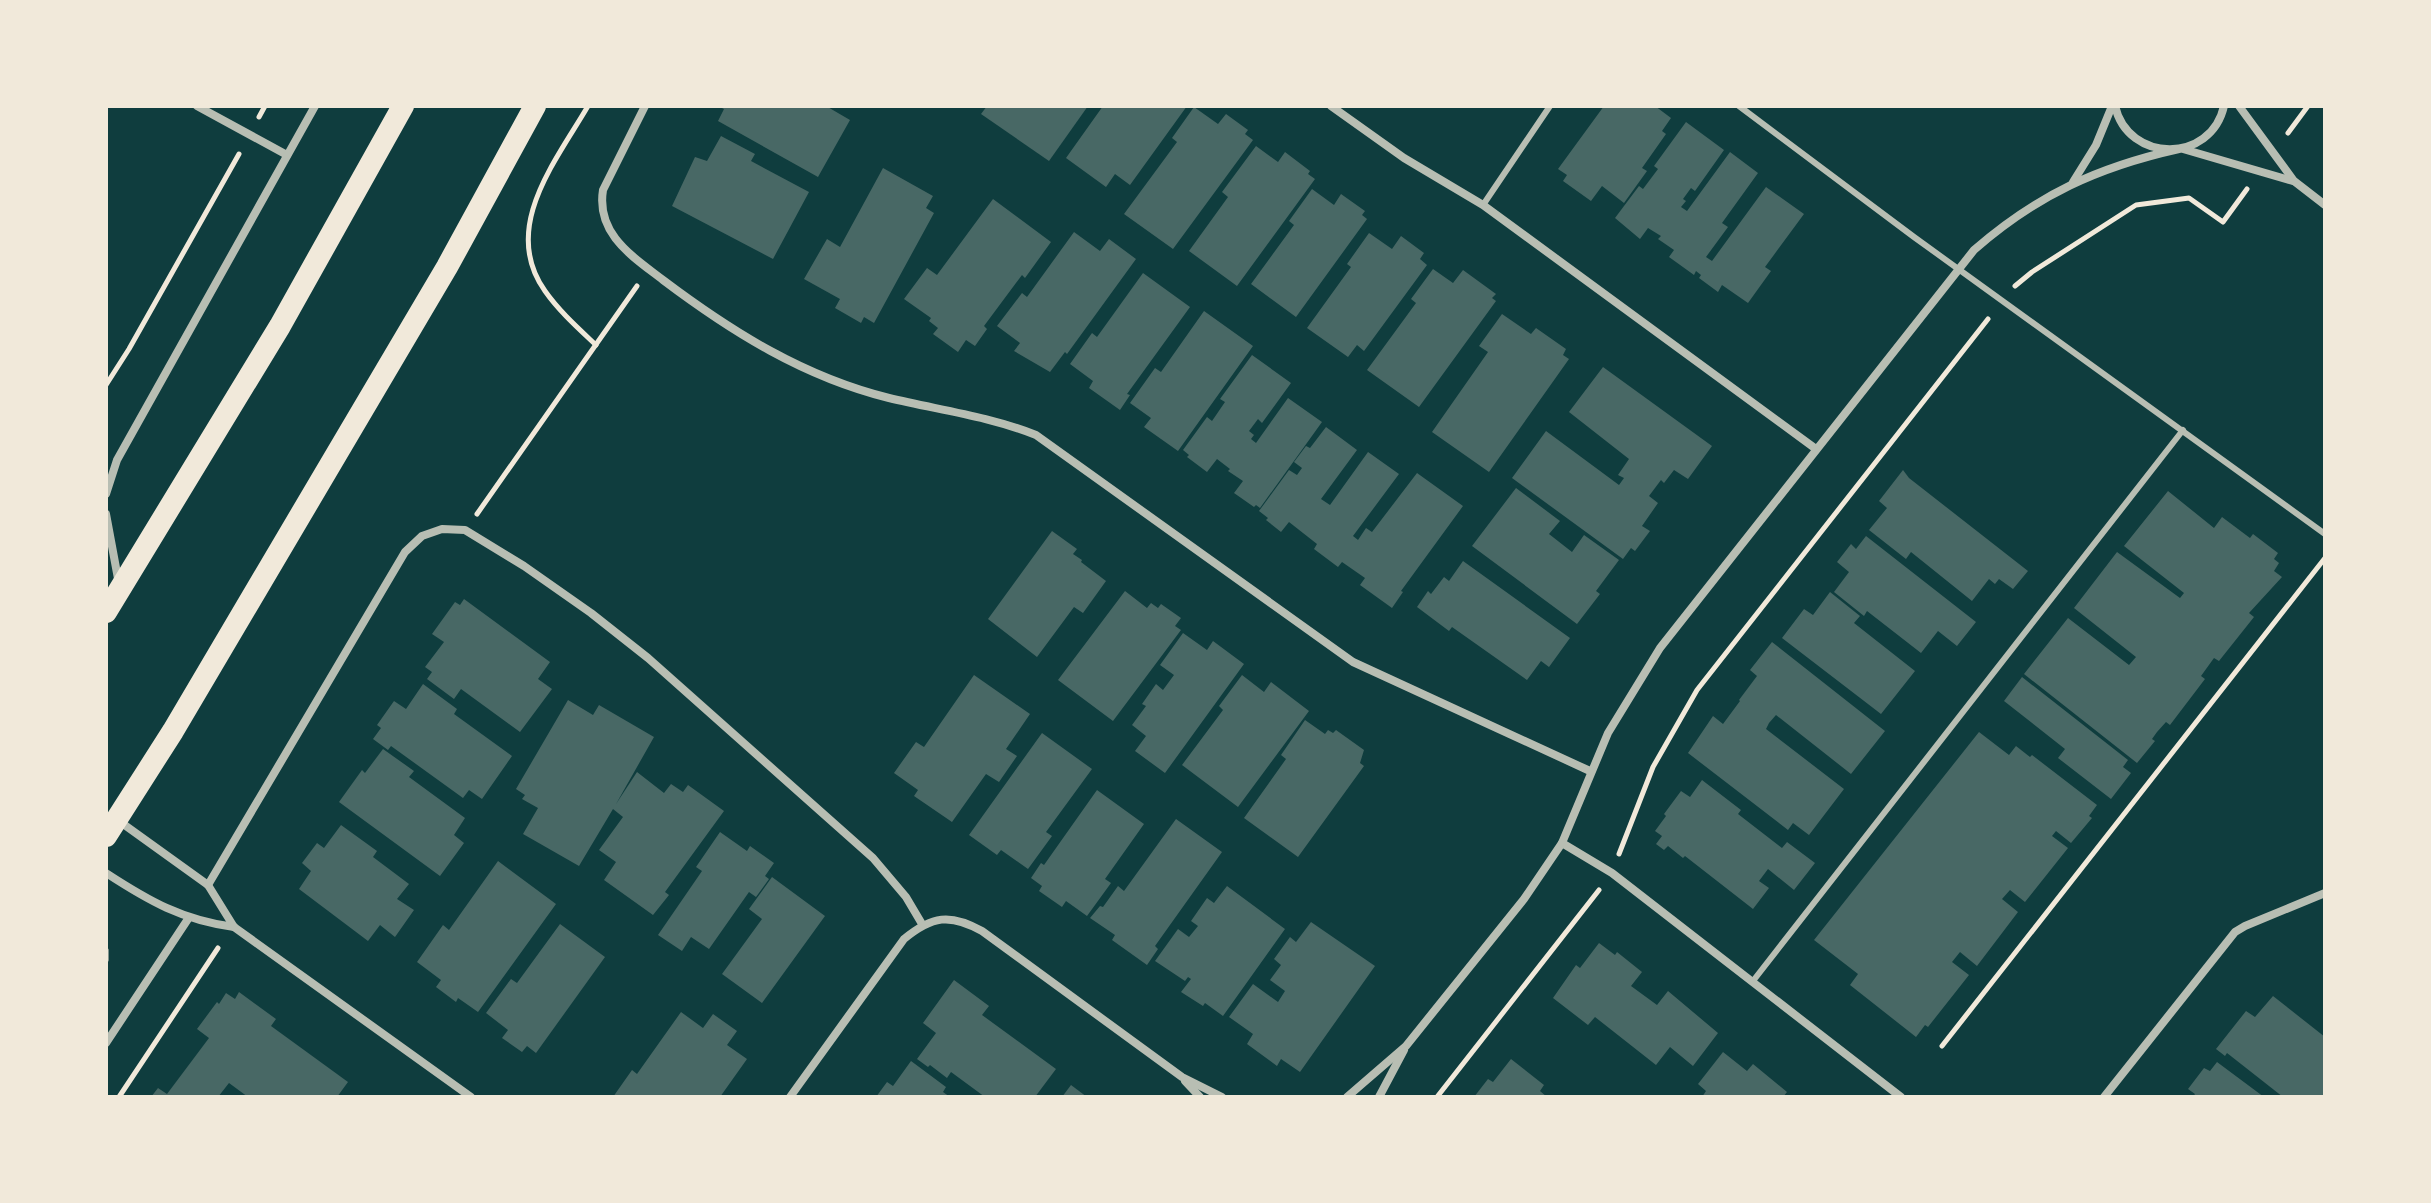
<svg xmlns="http://www.w3.org/2000/svg" width="2431" height="1203" viewBox="0 0 2431 1203" font-family="Rubik,sans-serif">
	<style>
		.building { fill: #486865 }
		.lines { fill: none; stroke-linecap: round; stroke-linejoin: round }
		.path { stroke: #f1e9da; stroke-width: 5 }
		.service { stroke: #b8beb3; stroke-width: 6 }
		.minor { stroke: #b8beb3; stroke-width: 8 }
		.trunk { stroke: #f1e9da; stroke-width: 22 }
	</style>
	<rect width="100%" height="100%" fill="#0f3d3e"/>
	<g class="building">
		<path d="M718,106H826L850,120L818,177L718,121L724,109Z"/>
		<path d="M987,106H1088L1049,161L981,114Z"/>
		<path d="M1103,106H1187L1130,185L1115,174L1106,187L1066,158Z"/>
		<path d="M1604,106H1655L1671,118L1662,131L1666,134L1642,168L1647,171L1624,203L1602,186L1591,201L1563,181L1567,175L1558,169Z"/>
		<path d="M1194,107L1218,124L1226,114L1248,130L1245,134L1253,140L1173,249L1124,214L1177,142L1172,138Z"/>
		<path d="M1686,122L1724,150L1695,191L1691,188L1683,199L1686,201L1681,207L1687,211L1730,152L1758,173L1722,223L1728,227L1706,257L1712,261L1766,187L1804,214L1765,267L1771,271L1748,303L1722,285L1718,292L1699,278L1701,275L1696,271L1694,275L1669,257L1674,250L1658,239L1661,236L1648,228L1640,239L1615,218L1639,186L1643,189L1658,169L1654,166Z"/>
		<path d="M721,136L755,154L751,161L809,192L773,259L672,206L695,157L707,161Z"/>
		<path d="M1256,146L1278,162L1285,152L1310,171L1308,174L1315,179L1237,286L1189,251L1228,197L1222,192Z"/>
		<path d="M883,168L933,196L926,208L934,213L874,323L864,317L861,323L835,308L840,299L804,279L827,239L840,247Z"/>
		<path d="M1312,189L1334,205L1341,194L1365,211L1362,215L1367,219L1296,317L1251,284L1294,225L1289,221Z"/>
		<path d="M993,199L1051,242L1025,278L1022,275L984,326L987,329L975,346L966,340L958,352L933,334L938,328L929,321L931,318L904,299L927,268L937,275Z"/>
		<path d="M1074,232L1100,251L1109,239L1136,259L1067,354L1065,352L1050,372L1014,351L1020,343L997,326L1022,293L1027,297Z"/>
		<path d="M1369,233L1392,249L1401,236L1424,253L1420,259L1427,265L1364,351L1357,345L1348,357L1307,328L1351,267L1347,264Z"/>
		<path d="M1433,269L1453,283L1463,270L1496,294L1492,298L1496,301L1419,407L1367,370L1416,303L1411,299Z"/>
		<path d="M1143,273L1190,307L1127,394L1130,395L1120,410L1089,388L1093,381L1070,364L1092,333L1097,337Z"/>
		<path d="M1204,311L1253,346L1178,451L1144,427L1151,418L1130,403L1155,368L1161,372Z"/>
		<path d="M1502,314L1531,334L1536,328L1566,349L1563,355L1569,359L1489,472L1432,432L1488,352L1479,346Z"/>
		<path d="M1252,355L1291,383L1262,423L1258,419L1249,431L1254,435L1251,439L1256,443L1288,398L1322,422L1260,508L1256,505L1254,507L1234,493L1243,481L1228,471L1230,469L1217,459L1207,472L1187,457L1189,455L1183,450L1207,417L1212,421L1225,402L1220,399Z"/>
		<path d="M1603,367L1712,446L1688,479L1674,470L1664,483L1661,480L1649,496L1658,503L1642,526L1650,531L1635,551L1631,548L1623,559L1512,478L1546,431L1619,485L1624,478L1618,475L1629,459L1569,412Z"/>
		<path d="M1326,427L1357,450L1321,499L1330,505L1368,452L1399,474L1353,536L1358,540L1366,528L1372,532L1417,473L1463,506L1401,591L1403,592L1392,608L1360,585L1365,578L1342,562L1338,567L1314,549L1317,544L1289,522L1281,532L1266,520L1268,518L1259,511L1289,470L1297,475L1302,468L1294,462L1306,446L1310,448Z"/>
		<path d="M1903,470L1909,478L2028,571L2013,589L1999,579L1995,584L1989,579L1972,601L1911,552L1906,559L1869,530L1887,508L1879,501Z"/>
		<path d="M1516,488L1560,521L1549,534L1572,552L1584,535L1619,560L1596,591L1600,594L1577,624L1472,546Z"/>
		<path d="M2168,491L2214,528L2222,517L2250,538L2253,534L2278,553L2274,559L2279,563L2274,571L2282,577L2249,613L2254,617L2219,661L2214,658L2201,676L2205,679L2170,725L2166,722L2157,732L2152,739L2155,741L2137,763L2024,674L2068,618L2129,665L2136,657L2074,608L2117,552L2180,598L2184,593L2124,546Z"/>
		<path d="M1052,531L1077,549L1073,554L1082,560L1081,562L1106,581L1083,613L1074,607L1037,657L988,619Z"/>
		<path d="M1866,536L1976,622L1957,646L1938,631L1921,653L1867,611L1864,616L1834,592L1849,572L1837,562L1851,544L1856,549Z"/>
		<path d="M1463,561L1570,638L1549,667L1541,661L1527,680L1452,627L1449,631L1417,607L1428,591L1431,594L1444,577L1449,581Z"/>
		<path d="M1125,591L1147,608L1151,603L1158,608L1161,604L1181,618L1175,626L1181,630L1113,721L1058,680Z"/>
		<path d="M1830,592L1860,616L1854,623L1915,671L1881,714L1782,638L1804,609L1813,615Z"/>
		<path d="M464,599L550,662L538,679L552,689L520,732L461,689L454,699L427,679L432,672L425,667L444,642L432,634L455,602L460,605Z"/>
		<path d="M1183,633L1207,650L1213,641L1244,664L1165,773L1135,751L1146,736L1132,725L1146,706L1142,704L1156,684L1163,690L1174,675L1160,665Z"/>
		<path d="M1772,642L1885,731L1851,774L1776,715L1769,723L1766,729L1844,789L1809,835L1793,823L1788,830L1688,753L1713,716L1723,724L1740,701L1739,700L1757,676L1750,670Z"/>
		<path d="M974,675L1030,714L1006,749L1017,756L999,782L986,774L952,822L914,796L918,790L894,773L916,742L924,747Z"/>
		<path d="M1242,675L1264,692L1271,682L1309,711L1238,807L1182,765L1223,710L1219,706Z"/>
		<path d="M2022,677L2128,760L2123,767L2131,773L2111,799L2058,758L2065,749L2004,701Z"/>
		<path d="M423,684L457,709L454,714L512,756L482,799L469,790L463,798L391,746L388,750L373,739L381,728L377,725L394,701L406,709Z"/>
		<path d="M568,700L593,715L599,705L654,737L616,804L637,772L664,793L671,784L683,792L688,785L724,811L665,892L669,895L653,915L604,880L616,862L599,850L623,817L613,809L579,866L523,834L538,808L522,799L525,795L516,789Z"/>
		<path d="M1305,720L1325,734L1328,730L1333,733L1336,730L1364,750L1360,763L1364,766L1298,857L1244,818L1286,759L1281,755Z"/>
		<path d="M1979,732L2009,755L2016,746L2030,757L2032,755L2097,805L2089,816L2092,818L2071,843L2056,831L2052,836L2068,848L2025,902L2010,890L2002,899L2018,912L1977,966L1960,952L1952,962L1969,975L1928,1027L1925,1025L1916,1037L1850,985L1858,974L1814,940Z"/>
		<path d="M1042,733L1092,769L1046,832L1052,836L1028,869L1001,850L997,855L969,835Z"/>
		<path d="M383,749L414,771L409,777L465,818L454,835L464,843L440,876L339,802L362,770L365,773Z"/>
		<path d="M1702,780L1741,810L1738,814L1782,848L1787,842L1815,863L1794,890L1768,869L1759,881L1769,888L1753,909L1685,856L1683,858L1668,846L1664,850L1656,844L1662,836L1655,831L1666,816L1664,814L1681,791L1690,797Z"/>
		<path d="M1097,790L1144,824L1105,879L1111,883L1087,916L1066,901L1062,907L1039,891L1042,886L1031,878L1041,863L1044,865Z"/>
		<path d="M1176,819L1222,852L1155,946L1158,949L1147,965L1112,940L1115,935L1090,918L1100,906L1103,907L1118,886L1124,891Z"/>
		<path d="M341,825L377,851L373,857L409,884L397,899L414,910L395,937L380,925L368,941L299,889L311,871L302,863L317,843L324,848Z"/>
		<path d="M720,832L747,851L750,846L774,863L765,876L769,879L756,897L749,892L709,949L691,937L682,951L658,935L702,871L696,867Z"/>
		<path d="M498,861L556,904L478,1012L458,998L456,1002L436,987L441,980L417,962L443,925L449,930Z"/>
		<path d="M772,877L825,916L762,1003L722,974L762,919L749,909Z"/>
		<path d="M1227,886L1285,929L1223,1016L1205,1003L1203,1006L1181,992L1191,979L1188,977L1185,981L1155,961L1178,929L1189,937L1198,926L1191,921L1207,898L1214,903Z"/>
		<path d="M1311,922L1375,966L1300,1072L1281,1059L1277,1066L1247,1044L1253,1034L1229,1017L1253,984L1278,1002L1285,991L1270,980L1281,965L1274,959L1290,937L1296,942Z"/>
		<path d="M560,924L605,957L536,1053L527,1046L522,1052L502,1038L508,1030L486,1013L511,979L517,983Z"/>
		<path d="M1599,943L1615,955L1617,952L1642,972L1631,986L1657,1005L1668,991L1718,1033L1693,1066L1670,1047L1656,1065L1595,1017L1588,1025L1553,998L1576,965L1580,968Z"/>
		<path d="M954,980L989,1006L982,1015L1056,1069L1035,1097H985L951,1072L947,1078L930,1065L928,1067L917,1059L936,1033L923,1023Z"/>
		<path d="M239,992L276,1019L271,1026L348,1082L337,1097H248L229,1083L218,1097H151L158,1088L167,1094L209,1038L197,1029L217,1002L219,1004L226,993L235,999Z"/>
		<path d="M2273,996L2325,1037V1097H2283L2227,1053L2225,1056L2216,1049L2246,1011L2255,1017Z"/>
		<path d="M681,1012L703,1028L713,1014L737,1031L727,1045L747,1059L720,1097H613L632,1070L637,1074Z"/>
		<path d="M1723,1052L1747,1071L1753,1064L1787,1092L1783,1097H1702L1706,1091L1698,1084Z"/>
		<path d="M1511,1059L1544,1085L1540,1091L1547,1097H1474L1488,1079L1493,1082Z"/>
		<path d="M911,1061L946,1087L943,1092L950,1097H876L887,1082L893,1086Z"/>
		<path d="M2217,1062L2264,1097H2193L2195,1094L2188,1089L2204,1068L2210,1071Z"/>
		<path d="M1071,1085L1087,1097H1062Z"/>
	</g>
	<g class="lines">
		<g class="path">
			<path d="M588,106C556,161 500,228 545,291C559,311 578,328 596,345"/>
			<path d="M259,117L265,106"/>
			<path d="M2288,133L2308,106"/>
			<path d="M2015,286L2032,272L2136,205L2189,198L2223,222L2247,189"/>
			<path d="M106,385L129,349L239,154"/>
			<path d="M477,514L637,286"/>
			<path d="M1619,854L1653,767L1697,690L1988,319"/>
			<path d="M106,950V960"/>
			<path d="M1942,1046L2325,558"/>
			<path d="M119,1097L218,948"/>
			<path d="M1437,1097L1599,890"/>
		</g>
		<g class="service">
			<path d="M1739,106L1914,237L2325,534"/>
			<path d="M1483,205L1550,106"/>
			<path d="M1753,981L2183,430"/>
		</g>
		<g class="minor">
			<path d="M197,106L287,155"/>
			<path d="M645,106L603,190C596,234 632,256 663,280C732,332 804,377 889,398C939,410 988,416 1036,435L1353,662L1590,771"/>
			<path d="M1331,106L1404,158L1483,205L1816,449"/>
			<path d="M2115,106C2128,163 2211,164 2224,106"/>
			<path d="M2239,106L2294,181L2325,205"/>
			<path d="M2183,149L2293,181"/>
			<path d="M2073,182L2096,145L2112,106"/>
			<path d="M106,494L117,460L315,106"/>
			<path d="M106,514L119,584"/>
			<path d="M119,821L208,885L234,927L471,1097"/>
			<path d="M1562,843L1612,873L1901,1097"/>
			<path d="M106,873C149,901 182,920 234,927"/>
			<path d="M208,885L405,552L422,536L442,529L465,530L524,566L591,613L648,658L873,858L906,897L922,924"/>
			<path d="M106,1043L188,919"/>
			<path d="M1185,1081L1200,1097"/>
			<path d="M790,1097L904,939C932,916 950,913 982,931L1182,1077L1222,1097"/>
			<path d="M1347,1097L1406,1046L1524,899L1562,843L1608,733L1660,648L1974,250C2037,195 2098,167 2179,149"/>
			<path d="M1379,1097L1404,1050"/>
			<path d="M2104,1097L2235,932L2245,926L2325,893"/>
		</g>
		<g class="trunk">
			<path d="M106,612L280,326L403,106"/>
			<path d="M106,836L173,731L447,267L535,106"/>
		</g>
	</g>
	<rect width="2431" height="1203" fill="none" stroke="#f1e9da" stroke-width="216"/>
</svg>
